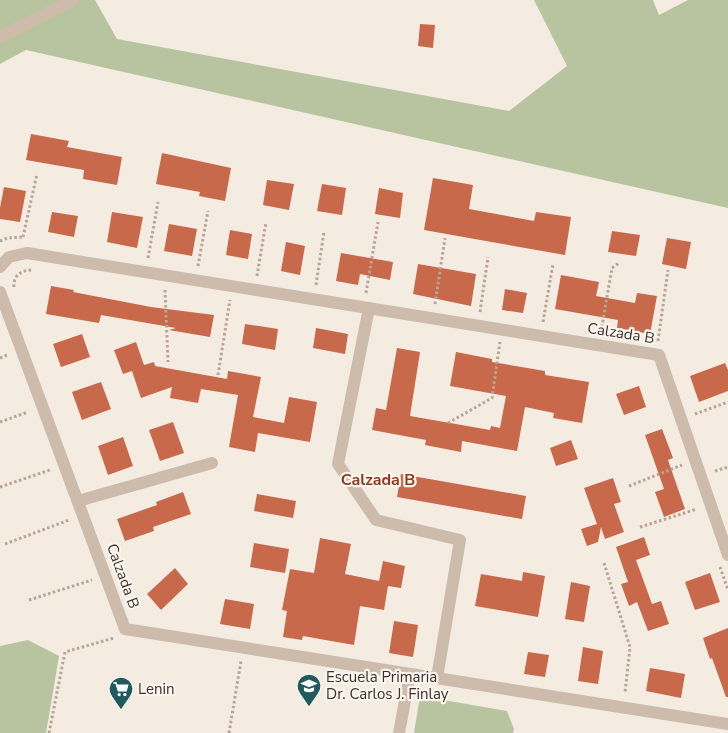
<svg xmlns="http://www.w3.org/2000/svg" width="728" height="733" viewBox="0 0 728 733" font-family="'Nunito Sans',sans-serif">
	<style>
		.green { fill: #b8c4a0 }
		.building { fill: #c8694b }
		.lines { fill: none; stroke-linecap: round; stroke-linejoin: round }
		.path { stroke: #b9a596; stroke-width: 3; stroke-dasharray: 2.5 2.5; stroke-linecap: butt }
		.minor { stroke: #cdbbac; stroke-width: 12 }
		.labels { text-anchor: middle; stroke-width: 4.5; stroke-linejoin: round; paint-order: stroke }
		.street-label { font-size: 15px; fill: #3b302b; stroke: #fbf5ee }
		.poi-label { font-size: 15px; fill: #3b302b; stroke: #fbf5ee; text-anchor: start }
		.neighbourhood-label { font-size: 16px; font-weight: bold; fill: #8c3b22; stroke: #fbf5ee }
	</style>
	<rect width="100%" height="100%" fill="#f4ebe1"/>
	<g class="green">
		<path d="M0,0H95L117,39L509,111L567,66L534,0H653L659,15L688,0H728V208L26,50L0,64Z"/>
		<path d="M28,640L59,656L46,733H0V646Z"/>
		<path d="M420,696L507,711L514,729L513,733H414Z"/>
	</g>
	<g class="building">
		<path d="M420,24L435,25L433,48L418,46Z"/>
		<path d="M31,134L69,141L67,147L122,157L117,185L83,179L84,170L26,160Z"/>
		<path d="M162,153L231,168L225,201L199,196L200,192L156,184Z"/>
		<path d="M433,178L473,185L469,209L534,221L536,212L571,217L565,255L424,230Z"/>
		<path d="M267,180L294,184L289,210L263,205Z"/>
		<path d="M322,184L346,188L342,215L317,211Z"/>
		<path d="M4,187L26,191L20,222L0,219V208Z"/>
		<path d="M379,188L403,193L400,218L375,214Z"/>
		<path d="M52,212L78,216L74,237L48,232Z"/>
		<path d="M112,212L143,217L137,248L107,242Z"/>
		<path d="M169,224L197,229L192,256L164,251Z"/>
		<path d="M230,230L252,234L248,259L226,255Z"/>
		<path d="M612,231L640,235L636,256L608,252Z"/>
		<path d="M667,238L691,242L686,269L662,264Z"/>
		<path d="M286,242L305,246L300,275L281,271Z"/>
		<path d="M341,253L393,262L390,280L360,274L358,285L336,281Z"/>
		<path d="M418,264L476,274L471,306L413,294Z"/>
		<path d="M561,275L599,282L596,296L635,303L637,293L657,296L650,334L617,328L618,320L555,309Z"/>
		<path d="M51,286L74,290L73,292L151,307L214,315L210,337L169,330L176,328L101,315L99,323L46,314Z"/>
		<path d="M505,289L527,293L523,313L502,310Z"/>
		<path d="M245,324L278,329L275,350L242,344Z"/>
		<path d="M316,328L348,334L345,354L313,348Z"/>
		<path d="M82,334L90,357L61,367L53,344Z"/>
		<path d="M136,342L144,365L154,362L155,366L227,379L228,371L261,377L253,417L284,423L289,397L317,402L310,442L258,433L255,452L229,447L238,395L201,389L198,403L170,398L172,387L141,398L132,371L123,374L114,350Z"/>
		<path d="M397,348L420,352L410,416L490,430L491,426L500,428L506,396L450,386L456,352L492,359V362L545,371V375L589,382L582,423L553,418L554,413L525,407L517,451L462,441L461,452L425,445L426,440L372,430L376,408L386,410Z"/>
		<path d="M725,363L728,370V391L699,402L690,376Z"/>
		<path d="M101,382L111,409L82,420L72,392Z"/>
		<path d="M639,386L646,407L624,415L616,394Z"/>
		<path d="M173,422L184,453L160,461L149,430Z"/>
		<path d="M662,429L673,458L668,460L685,509L664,517L655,492L664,489L645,435Z"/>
		<path d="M123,437L133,466L108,475L98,446Z"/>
		<path d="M571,440L578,459L556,466L550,448Z"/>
		<path d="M401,474L526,496L522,519L397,497Z"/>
		<path d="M613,478L621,502L614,504L624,532L605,539L601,527L598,542L587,546L581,529L597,524L584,488Z"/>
		<path d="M183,492L191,514L153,527L154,531L125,541L117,519L157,505L156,502Z"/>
		<path d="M257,494L296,501L293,518L254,511Z"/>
		<path d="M644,537L650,555L636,560L652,604L661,601L669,624L648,631L637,602L629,606L621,584L628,582L616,547Z"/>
		<path d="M320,538L351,544L345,574L379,581L383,561L405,566L401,588L388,586L384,610L360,606L354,645L303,636L302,640L283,637L287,611L282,610L290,569L314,573Z"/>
		<path d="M254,543L289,549L285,573L250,567Z"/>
		<path d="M175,568L188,584L161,610L147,594Z"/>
		<path d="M523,572L545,576L538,617L475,606L481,574L522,581Z"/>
		<path d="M710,573L720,602L695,610L685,582Z"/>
		<path d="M571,582L590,586L584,622L565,619Z"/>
		<path d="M225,599L254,604L250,629L220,624Z"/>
		<path d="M394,621L418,625L413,657L389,653Z"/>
		<path d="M728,628V697H726L712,658L710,659L703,638Z"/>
		<path d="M583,647L603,651L598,684L578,681Z"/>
		<path d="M528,652L549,655L545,677L524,674Z"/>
		<path d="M650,668L685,674L681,698L646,691Z"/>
	</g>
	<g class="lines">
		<g class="path">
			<path d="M23,237L37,174"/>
			<path d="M0,241L7,238L23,237"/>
			<path d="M148,258L158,202"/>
			<path d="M198,266L208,211"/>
			<path d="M257,276L266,222"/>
			<path d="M316,285L324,232"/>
			<path d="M14,287C13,275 22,270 32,270"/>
			<path d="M165,290L168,362"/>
			<path d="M366,293L378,222"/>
			<path d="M435,304L445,238"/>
			<path d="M480,312L488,257"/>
			<path d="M543,322L553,264"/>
			<path d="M601,332L612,268L619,263"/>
			<path d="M658,341L668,270"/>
			<path d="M0,358L7,355"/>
			<path d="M218,375L230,300"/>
			<path d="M695,414L728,402"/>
			<path d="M0,422L28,412"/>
			<path d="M448,423L492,398L500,342"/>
			<path d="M715,471L728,467"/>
			<path d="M629,486L682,465"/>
			<path d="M0,487L50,470"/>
			<path d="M640,527L697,509"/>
			<path d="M5,544L69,520"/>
			<path d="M604,563L630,647L625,693"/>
			<path d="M720,567L728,590"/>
			<path d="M29,600L92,580"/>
			<path d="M49,733L65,652L114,638"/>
			<path d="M229,733L241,661"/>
		</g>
		<g class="minor">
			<path d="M0,37L73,0"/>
			<path d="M0,267L9,257L27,253L659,355L728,555"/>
			<path d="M0,292L125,629L728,724"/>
			<path d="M369,308L338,464L376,520L460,540L437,678"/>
			<path d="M78,501L212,463"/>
			<path d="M399,733L410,674"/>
		</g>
	</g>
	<defs>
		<symbol id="school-pin" viewBox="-11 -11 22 30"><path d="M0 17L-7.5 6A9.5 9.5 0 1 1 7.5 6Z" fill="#1f5a5e" stroke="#fbf5ee"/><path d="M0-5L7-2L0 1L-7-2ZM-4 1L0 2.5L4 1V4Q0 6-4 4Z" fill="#fff"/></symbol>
		<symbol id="supermarket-pin" viewBox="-11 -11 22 30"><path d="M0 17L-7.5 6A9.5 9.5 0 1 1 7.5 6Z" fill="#1f5a5e" stroke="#fbf5ee"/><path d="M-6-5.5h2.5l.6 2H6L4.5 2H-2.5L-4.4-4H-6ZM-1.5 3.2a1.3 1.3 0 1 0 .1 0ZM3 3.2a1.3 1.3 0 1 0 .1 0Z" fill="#fff"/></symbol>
	</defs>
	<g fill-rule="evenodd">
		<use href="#school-pin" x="295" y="672" width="28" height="38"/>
		<use href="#supermarket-pin" x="107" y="675" width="28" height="38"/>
	</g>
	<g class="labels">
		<g class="street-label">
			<text transform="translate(621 333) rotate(9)" y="5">Calzada B</text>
			<text transform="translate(123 576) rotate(70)" y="5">Calzada B</text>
		</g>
		<g class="poi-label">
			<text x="326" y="682">Escuela Primaria<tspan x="326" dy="17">Dr. Carlos J. Finlay</tspan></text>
			<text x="138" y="694">Lenin</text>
		</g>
		<g class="neighbourhood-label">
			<text x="378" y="485">Calzada B</text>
		</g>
	</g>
</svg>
